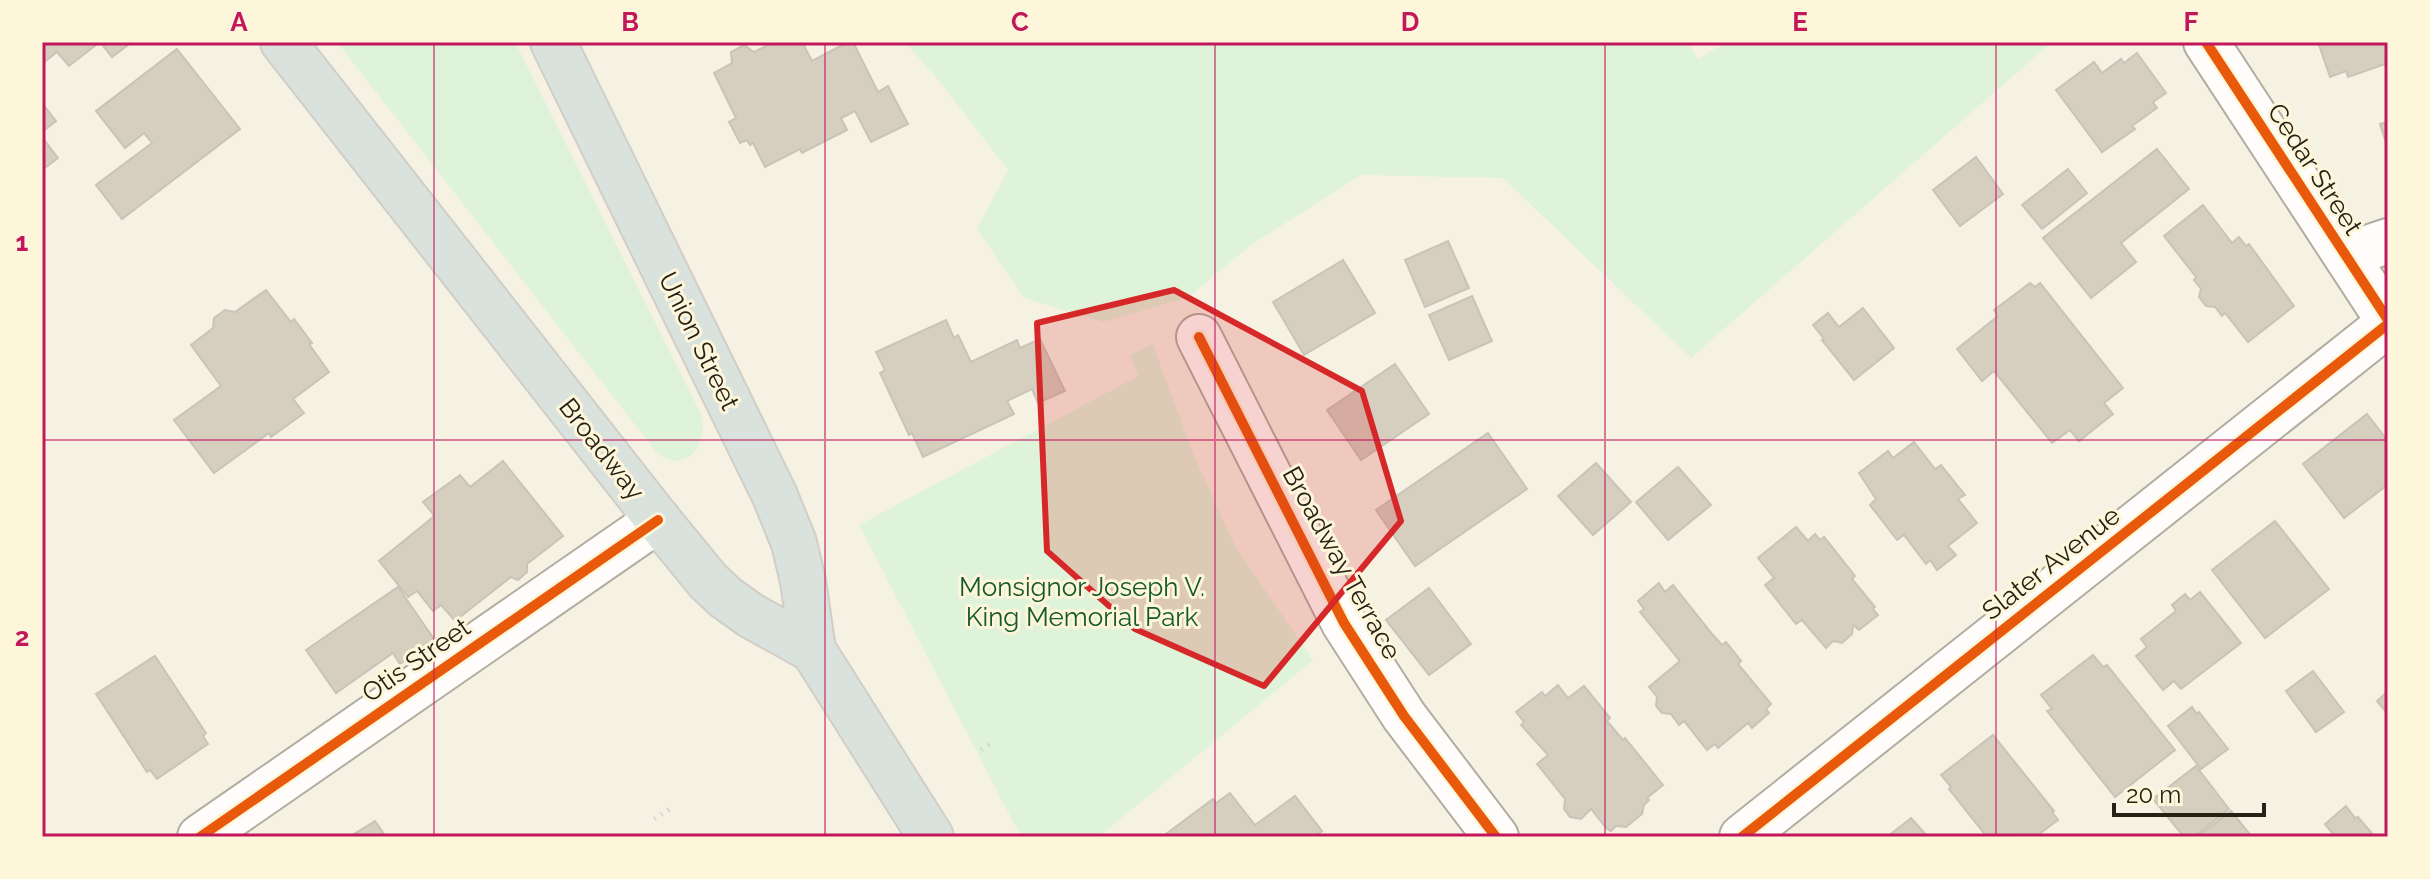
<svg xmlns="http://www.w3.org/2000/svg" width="2430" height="879" viewBox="0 0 2430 879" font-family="Raleway,sans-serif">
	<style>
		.green { fill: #def3d9 }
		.building { fill: #d6cebf; stroke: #c9c4b8; stroke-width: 2 }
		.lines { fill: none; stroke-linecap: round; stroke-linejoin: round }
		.minor-casing { stroke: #b1ada0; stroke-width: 48 }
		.major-casing { stroke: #d0cec6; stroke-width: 48 }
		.path { stroke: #dad9d5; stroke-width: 5; stroke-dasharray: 2 6; stroke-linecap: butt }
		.minor { stroke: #fefdfb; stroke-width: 44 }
		.major { stroke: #dae2de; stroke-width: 44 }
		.cycleway-casing { stroke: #fef6db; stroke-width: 15 }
		.cycleway { stroke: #e8590c; stroke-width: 10 }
		.marked { fill: #d62828; fill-opacity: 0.2; stroke: #d62828; stroke-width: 6; stroke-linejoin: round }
		.grid { fill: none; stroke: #c2185b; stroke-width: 2; stroke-opacity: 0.55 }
		.labels { text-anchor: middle; stroke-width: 6; stroke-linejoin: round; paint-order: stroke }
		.street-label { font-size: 26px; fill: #252114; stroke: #fef6db }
		.park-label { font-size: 26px; fill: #155a29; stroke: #fef6db }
		.neatline { fill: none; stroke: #c2185b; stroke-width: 3 }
		.grid-label { font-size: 26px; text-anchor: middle; font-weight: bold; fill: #c2185b }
	</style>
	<rect width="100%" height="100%" fill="#f6f2e3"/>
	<g class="green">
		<path d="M337,42H515L700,412C711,440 687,477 657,453Z"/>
		<path d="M905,42H1687L1698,59L1727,42H2052L1691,358L1503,178L1361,175L1251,245L1189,297L1103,322L1024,298L977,229L1008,170L944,87Z"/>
		<path d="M1153,344L1192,451L1235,546L1313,660L1099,837H1021L859,525L1138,376L1130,355Z"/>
	</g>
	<g class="building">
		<path d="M42,42H132L112,57L100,42L69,66L57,52L43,63Z"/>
		<path d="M774,42H802L812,61L848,42H853L878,92L888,86L908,124L871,142L855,111L841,118L847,130L802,153L800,149L765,167L753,143L750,145L747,140L740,143L729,122L736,118L714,73L732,63L731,52L744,45L754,52Z"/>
		<path d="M2318,42H2388V63L2348,77L2346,71L2330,77Z"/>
		<path d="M177,49L240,129L122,219L96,185L152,143L144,133L125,148L96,111Z"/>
		<path d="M2137,53L2166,93L2153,102L2157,108L2132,126L2135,129L2102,152L2056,90L2094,62L2102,73L2121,59L2124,63Z"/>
		<path d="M42,103L56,121L42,132Z"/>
		<path d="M2388,122V149L2380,124Z"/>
		<path d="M42,137L58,158L42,170Z"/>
		<path d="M2157,149L2189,189L2121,243L2136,262L2091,298L2043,238Z"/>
		<path d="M1976,157L2003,194L1960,226L1933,190Z"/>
		<path d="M2068,169L2087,193L2042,229L2022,205Z"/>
		<path d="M2203,205L2232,243L2239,237L2246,246L2249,244L2294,306L2248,342L2225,313L2222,316L2215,307L2206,306L2199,297L2201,289L2194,280L2196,277L2164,236Z"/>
		<path d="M1448,241L1469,288L1425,307L1405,260Z"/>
		<path d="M1343,260L1375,313L1304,355L1273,302Z"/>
		<path d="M2030,283L2035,287L2040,283L2123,388L2104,403L2113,414L2079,441L2070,430L2052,443L1994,371L1982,381L1957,349L1998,316L1994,310Z"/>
		<path d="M266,290L291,322L294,319L312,343L309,344L329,372L293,399L304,413L271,437L269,433L214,473L174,420L221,386L191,345L213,328L214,318L225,310L235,312Z"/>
		<path d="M1472,296L1492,341L1449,360L1429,315Z"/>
		<path d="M1863,308L1894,348L1854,380L1822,340L1824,339L1813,325L1828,313L1839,327Z"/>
		<path d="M946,320L954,338L958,335L971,362L1017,340L1020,348L1040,339L1065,391L1038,403L1032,389L1007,401L1014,414L923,457L912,433L909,435L880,373L885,370L876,352Z"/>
		<path d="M1395,364L1429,414L1361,460L1327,410Z"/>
		<path d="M2367,414L2388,441V489L2386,486L2344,518L2303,464Z"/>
		<path d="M1488,433L1527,489L1415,566L1376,510Z"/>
		<path d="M1914,442L1935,469L1941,465L1965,495L1958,499L1977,523L1948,546L1956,555L1937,570L1930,560L1926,564L1904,535L1897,540L1870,505L1876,499L1859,473L1888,451L1893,458Z"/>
		<path d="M503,461L563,536L527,564V572L518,580L511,577L455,621L441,605L433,611L417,591L408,597L379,561L432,518L434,515L423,502L460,475L470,487Z"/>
		<path d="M1596,463L1631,502L1593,535L1558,496Z"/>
		<path d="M1678,467L1711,505L1668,540L1636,502Z"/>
		<path d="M2275,521L2329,589L2265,638L2212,570Z"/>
		<path d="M1796,527L1808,541L1815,534L1820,540L1824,537L1855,576L1852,579L1875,607L1873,609L1878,615L1859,630L1853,625L1852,634L1842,643L1833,641L1826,648L1802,620L1796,624L1765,585L1774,578L1758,558Z"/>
		<path d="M1659,583L1665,592L1673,585L1713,635L1722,645L1726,642L1741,661L1738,664L1771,704L1766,709L1769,713L1752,728L1748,723L1718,748L1715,744L1707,750L1684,721L1679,725L1671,714L1662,713L1656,706L1657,697L1649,687L1680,661L1640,612L1644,609L1638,601Z"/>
		<path d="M398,587L434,639L400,664L393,653L336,693L306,650Z"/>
		<path d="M1429,588L1471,644L1429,675L1386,620Z"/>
		<path d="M2200,592L2241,643L2181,689L2174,681L2163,690L2136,656L2147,647L2141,639L2176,611L2172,605L2185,594L2190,600Z"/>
		<path d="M2093,655L2103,667L2107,665L2175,750L2115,797L2047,711L2052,709L2041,695Z"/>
		<path d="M155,656L206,733L203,736L208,744L157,779L150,770L147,772L96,694Z"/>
		<path d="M2313,671L2344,712L2316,732L2286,691Z"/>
		<path d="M1558,685L1568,698L1584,686L1610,718L1607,721L1623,740L1625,738L1663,785L1647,798L1649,800L1644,805L1642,814L1626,827L1616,826L1611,831L1607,829L1591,809L1581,819L1570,817L1564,809L1565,799L1537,764L1548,755L1521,725L1524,722L1516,712L1542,692L1545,696Z"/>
		<path d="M2388,691V714L2377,701Z"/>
		<path d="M2192,707L2197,714L2199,712L2228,749L2201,769L2168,726Z"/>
		<path d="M1993,735L2054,811L2052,812L2058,820L2035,837H2026L2024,834L2020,837H1987L1949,789L1951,787L1941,775Z"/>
		<path d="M2196,766L2229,809L2194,837H2184L2153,799Z"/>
		<path d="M1230,793L1255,825L1295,796L1322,831L1314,837H1162L1213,799L1216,803Z"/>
		<path d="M2346,806L2355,818L2358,817L2375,837H2332L2334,835L2325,824Z"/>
		<path d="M2231,811L2252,837H2197Z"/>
		<path d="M1911,818L1928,837H1887Z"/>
		<path d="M375,821L386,837H349Z"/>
	</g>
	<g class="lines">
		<defs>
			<g id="minor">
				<path d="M2206,42L2388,320"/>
				<path d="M2346,255L2388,241"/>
				<path d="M1199,337L1344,623L1404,716L1496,837"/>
				<path d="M200,837L658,520"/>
				<path d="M1742,837L2388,324"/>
			</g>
			<g id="major">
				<path d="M283,42L658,520L708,581L725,597L750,615L813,650L931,837"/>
				<path d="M553,42L775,496L794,543L803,581L813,650"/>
			</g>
		</defs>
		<use href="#minor" class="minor-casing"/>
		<use href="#major" class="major-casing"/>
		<g class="path">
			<path d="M981,750L994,741"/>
			<path d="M654,819L671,808"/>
		</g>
		<use href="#minor" class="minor"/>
		<use href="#major" class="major"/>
		<defs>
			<g id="cycleway">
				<path d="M2206,42L2388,320"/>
				<path d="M1199,337L1344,623L1404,716L1496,837"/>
				<path d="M200,837L658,520"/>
				<path d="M1742,837L2388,324"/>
			</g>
		</defs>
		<use href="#cycleway" class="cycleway-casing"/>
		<use href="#cycleway" class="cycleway"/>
	</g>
	<path class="marked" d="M1174,290L1362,391L1401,521L1264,686L1135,629L1047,551L1037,323Z"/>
	<path class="grid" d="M434,42V837M825,42V837M1215,42V837M1605,42V837M1996,42V837M42,440H2388"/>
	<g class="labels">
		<g class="street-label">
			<text transform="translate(2315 169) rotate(57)" y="9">Cedar Street</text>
			<text transform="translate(699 341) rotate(64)" y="9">Union Street</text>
			<text transform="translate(602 449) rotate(52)" y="9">Broadway</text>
			<text transform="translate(1342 563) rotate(61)" y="9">Broadway Terrace</text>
			<text transform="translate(2051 563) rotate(-38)" y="9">Slater Avenue</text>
			<text transform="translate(416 660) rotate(-35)" y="9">Otis Street</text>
		</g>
		<g class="park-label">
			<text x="1082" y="596">Monsignor Joseph V.<tspan x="1082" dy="30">King Memorial Park</tspan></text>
		</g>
	</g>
	<rect width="2430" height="879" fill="none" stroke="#fef6db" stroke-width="88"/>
	<path d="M2114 803v12h150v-12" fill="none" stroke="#252114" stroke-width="4"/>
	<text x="2126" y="803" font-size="24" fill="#252114" stroke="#fef6db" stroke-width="6" paint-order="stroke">20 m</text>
	<rect x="44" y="44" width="2342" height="791" class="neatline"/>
	<g class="grid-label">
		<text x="239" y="31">A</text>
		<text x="630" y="31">B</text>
		<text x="1020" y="31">C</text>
		<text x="1410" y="31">D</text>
		<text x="1800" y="31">E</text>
		<text x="2191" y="31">F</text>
		<text x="22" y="251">1</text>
		<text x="22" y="646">2</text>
	</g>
</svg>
